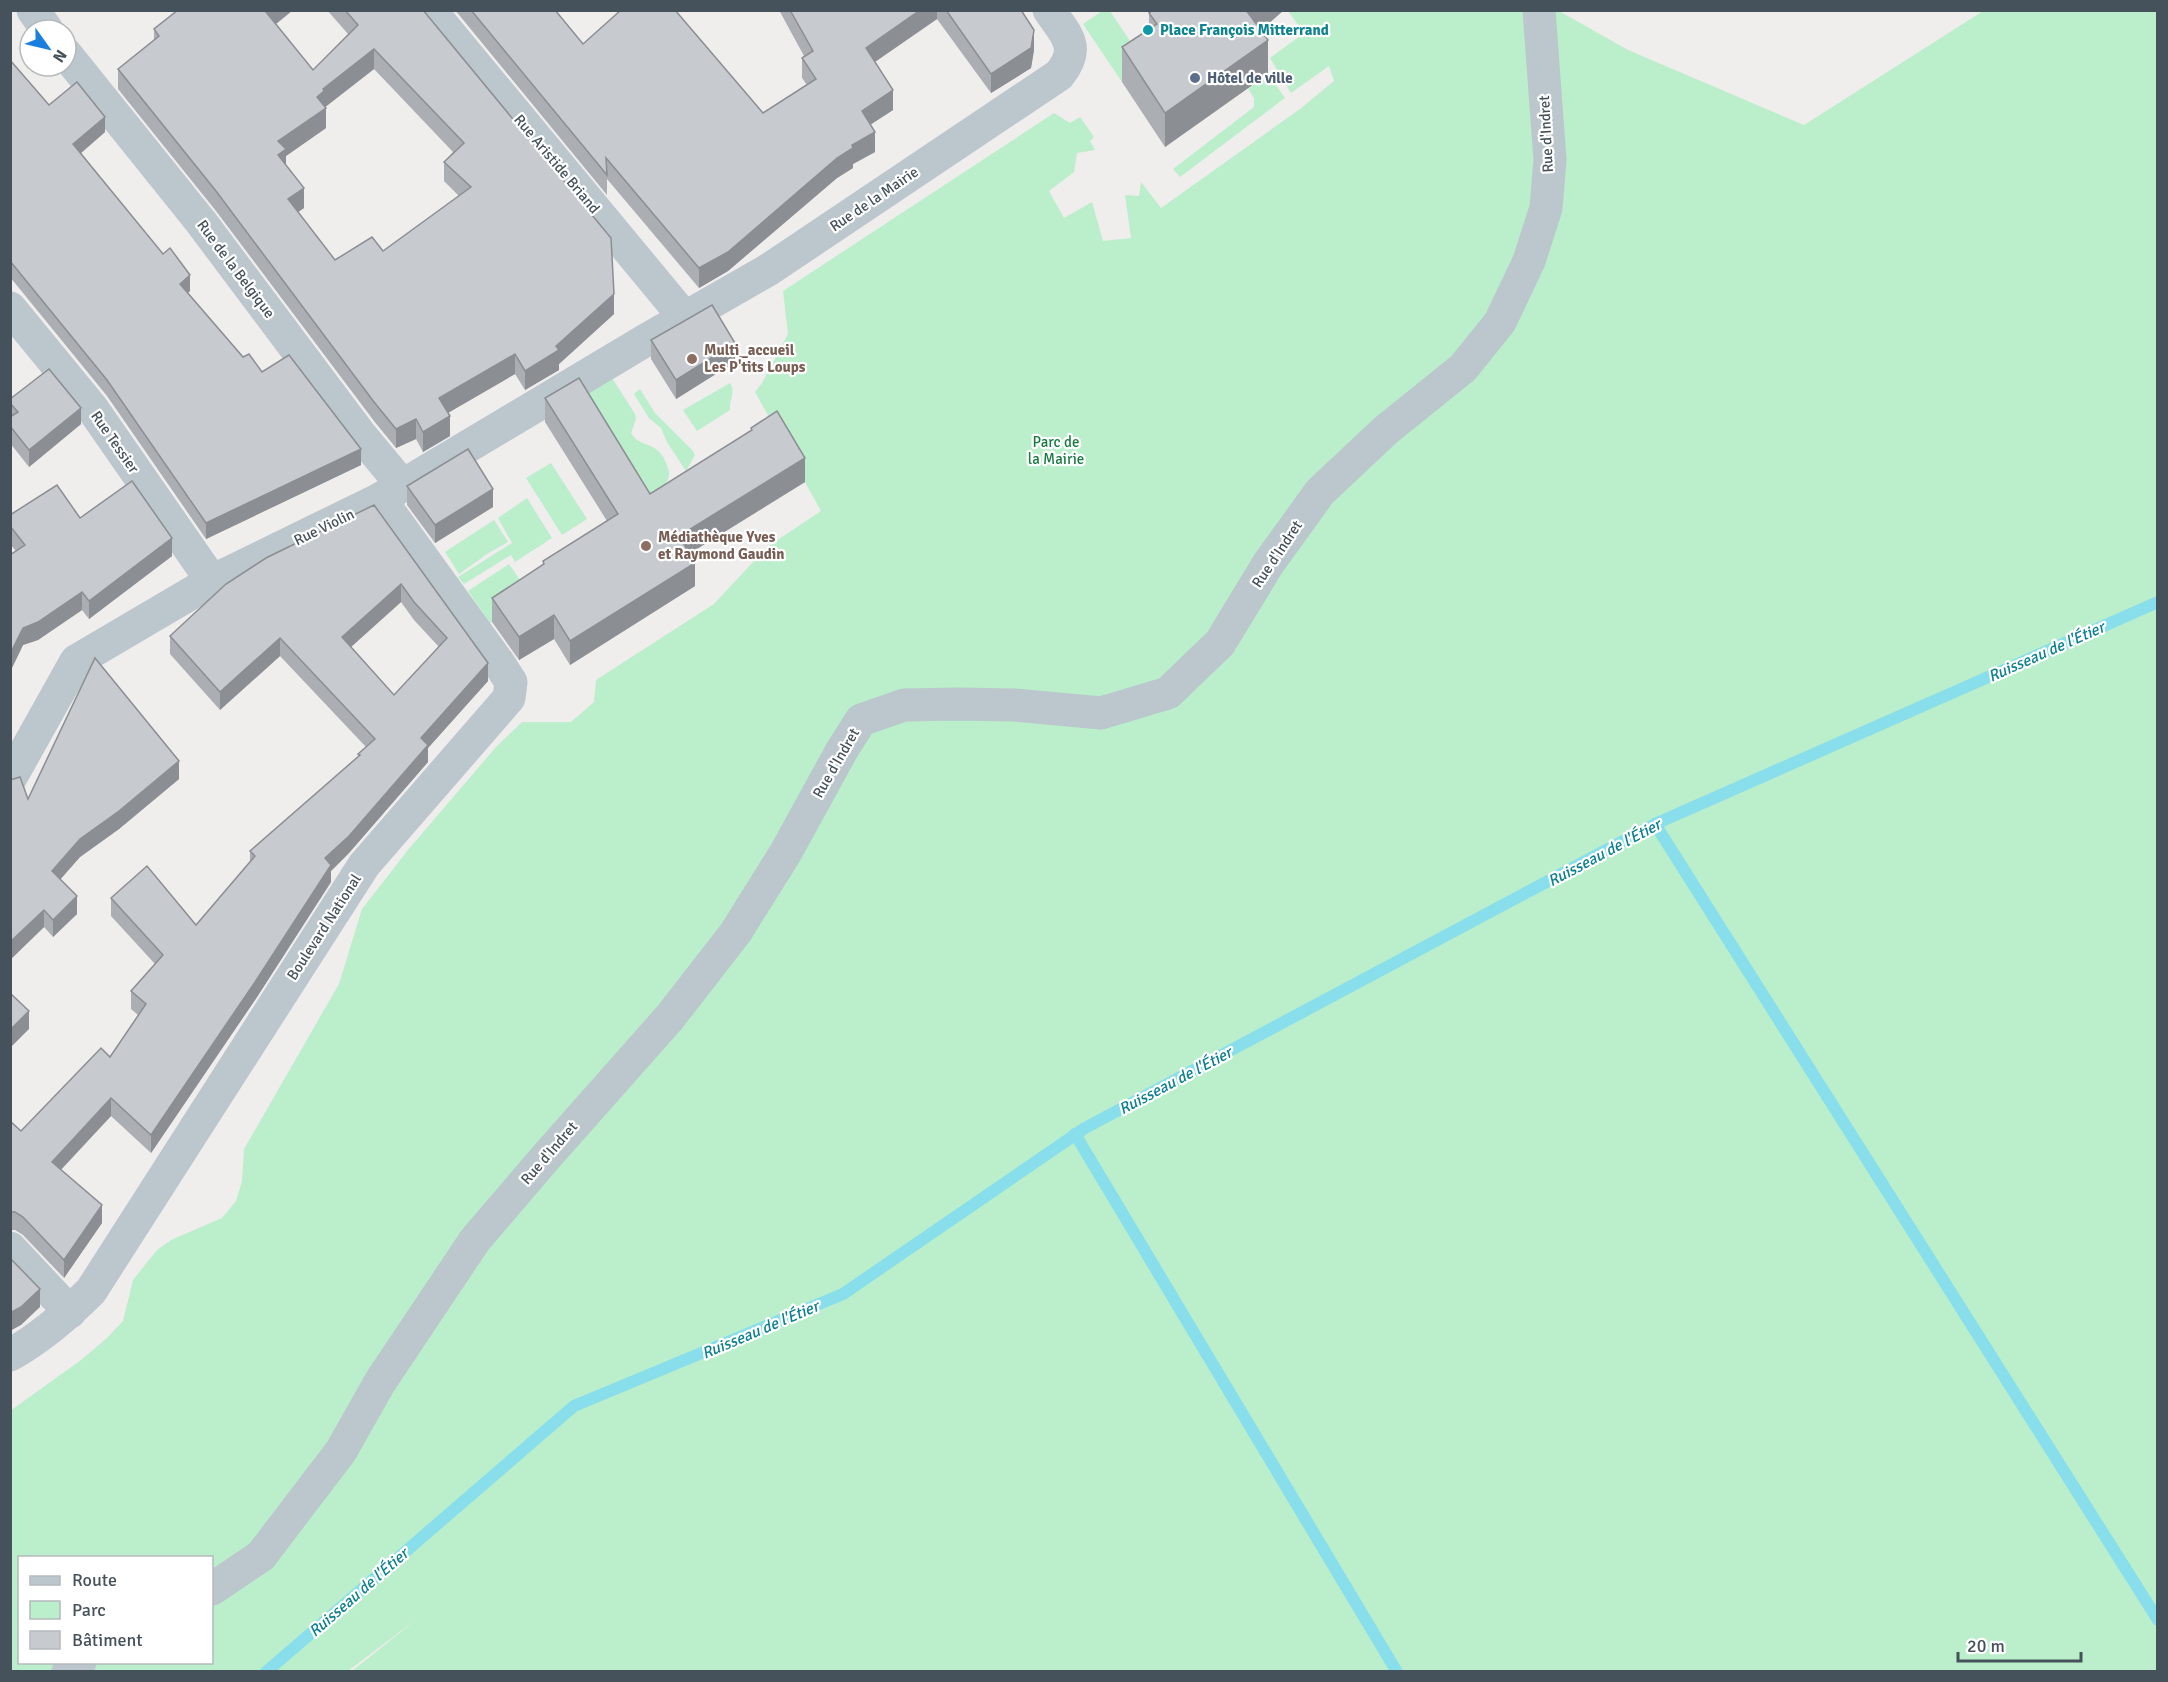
<svg xmlns="http://www.w3.org/2000/svg" width="2168" height="1682" viewBox="0 0 2168 1682" font-family="Signika,sans-serif">
	<style>
		.green { fill: #bbeecb; fill-rule: evenodd }
		.lines { fill: none; stroke-linecap: round; stroke-linejoin: round }
		.stream { stroke: #88deeb; stroke-width: 12 }
		.minor { stroke: #bbc6cd; stroke-width: 33 }
		.wall { fill: #abafb3; fill-rule: evenodd }
		.shaded-wall { fill: #8b8e92 }
		.building { fill: #c7cbd0; stroke: #8b8e92; stroke-width: 1.5; fill-rule: evenodd }
		.culture-dot { fill: #0f9aa8; stroke: #fff; stroke-width: 2 }
		.service-dot { fill: #5c6f8a; stroke: #fff; stroke-width: 2 }
		.education-dot { fill: #8d6e63; stroke: #fff; stroke-width: 2 }
		.labels { text-anchor: middle; stroke-width: 4.5; stroke-linejoin: round; paint-order: stroke }
		.culture-label { font-size: 15px; font-weight: bold; fill: #0d838f; stroke: #fff; text-anchor: start }
		.service-label { font-size: 15px; font-weight: bold; fill: #4e5e75; stroke: #fff; text-anchor: start }
		.street-label { font-size: 15px; fill: #46525b; stroke: #fff }
		.education-label { font-size: 15px; font-weight: bold; fill: #785e54; stroke: #fff; text-anchor: start }
		.park-label { font-size: 15px; fill: #177b41; stroke: #fff }
		.water-label { font-size: 16px; font-style: italic; fill: #0d7f90; stroke: #fff }
	</style>
	<rect width="100%" height="100%" fill="#f0eded"/>
	<g class="green">
		<path d="M1102,11H1110L1132,44L1157,58L1122,82L1083,24Z"/>
		<path d="M1288,11H1559L1628,50L1804,125L1983,11H2157V1671H352L417,1619L348,1671H11L10,1411L81,1360L107,1338L123,1321L133,1280L157,1250L171,1240L222,1218L236,1201L242,1181L244,1149L339,984L362,909L408,850L496,747L522,722H571L594,702L596,680L714,604L767,547L821,511L755,392L762,383L788,334L783,291L1054,113L1070,123L1080,117L1094,137L1090,141L1095,150L1077,153L1074,172L1049,191L1064,218L1092,202L1103,241L1131,238L1125,195L1139,196L1141,182L1161,208L1300,109L1334,81L1329,66L1291,93L1270,58L1304,33ZM20,1558H212V1662H20Z"/>
		<path d="M1268,74L1285,98L1180,177L1173,169L1254,107V98L1248,89Z"/>
		<path d="M612,378L635,414L636,419L631,433C639,446 649,442 658,451C663,455 666,462 668,468C674,485 653,493 640,502L576,399Z"/>
		<path d="M730,383C736,393 729,400 730,410L697,431L683,410Z"/>
		<path d="M640,389L655,413L693,451L695,455L686,471L667,442L661,428L649,418L634,394Z"/>
		<path d="M551,463L587,519L562,535L526,478Z"/>
		<path d="M527,498L552,538L515,562L511,555L464,584L458,577L512,543L498,518Z"/>
		<path d="M494,520L508,542L487,554L459,574L445,552Z"/>
		<path d="M509,564L531,596L490,623L468,591Z"/>
	</g>
	<g class="lines">
		<g class="stream">
			<path d="M1655,824L2158,1620"/>
			<path d="M1075,1134L1397,1672"/>
			<path d="M266,1672L574,1406L843,1294L1085,1128L1655,824L2158,602"/>
		</g>
		<g class="minor">
			<path d="M33,10L47,30"/>
			<path d="M430,10L685,318"/>
			<path d="M66,54L201,222L359,433L403,486"/>
			<path d="M10,308L92,408L212,581"/>
			<path d="M10,779L76,661L212,581L380,499L646,340L768,270L1059,75C1082,47 1066,35 1049,10"/>
			<path d="M10,1248L70,1312"/>
			<path d="M10,1355C40,1338 67,1315 91,1291L364,865L509,698L511,682L498,662L380,499"/>
			<path d="M212,1589L261,1556L341,1451L380,1382L475,1240L546,1157L670,1017L736,932L786,852L842,750L861,720L904,705L959,704L1014,705L1101,713L1168,693L1220,643L1268,564L1320,492L1386,430L1463,368L1500,322L1529,261L1546,208L1550,160L1539,10"/>
			<path d="M68,1672L80,1662"/>
		</g>
	</g>
	<g class="wall">
		<path d="M178,10H293L276,24L313,70L348,34L327,10H423L614,314L559,364V370L525,390L515,374L448,413L450,436L423,452L416,439L396,448L374,421L216,211L118,89V69L154,41V29ZM374,69L453,152L444,162V181L459,196L383,251L335,260L298,212L304,208L286,165V156L326,128L325,107Z"/>
		<path d="M455,10H555L583,44L763,113L807,85L802,78V58L804,56L779,10H1021L1034,50L1031,68L991,93L937,19L875,62L893,110L870,125L875,152L853,164V168L837,178L728,271L699,288L607,179V195Z"/>
		<path d="M1284,10L1261,30L1268,74L1165,147L1122,82V47L1149,29V13Z"/>
		<path d="M10,60L49,105L105,132L81,153L190,291L188,293L243,357L262,372L361,465L206,539L107,396L10,277Z"/>
		<path d="M651,340L735,362L676,399L651,359Z"/>
		<path d="M545,398L650,494L751,431V428L805,482L689,554L695,586L570,665L554,639L519,660L492,622V598L543,565V561L607,521L545,422Z"/>
		<path d="M10,399L81,424L29,467L10,443Z"/>
		<path d="M407,486L493,507L435,543L407,505Z"/>
		<path d="M374,505L488,681L428,748V762L349,853L331,871V882L257,997L151,1153L111,1116L61,1170L102,1223L64,1278L23,1235L15,1230H10V1121L21,1131L110,1057L138,1015L131,1009V991L155,964L111,916V898L196,925L250,862V851L358,757V754L366,747L280,656L220,710L170,654V636ZM401,602L414,620L439,647L394,695L351,647Z"/>
		<path d="M10,515L80,518L172,556L89,619L82,610L38,640L23,645L10,672V555L16,551L10,544Z"/>
		<path d="M179,779L119,829L80,857L60,879L77,914L53,937L44,927L10,960V780L28,799Z"/>
	</g>
	<g class="shaded-wall">
		<path d="M268,10H293L266,32V12Z"/>
		<path d="M920,10H937V19L866,68V48Z"/>
		<path d="M1245,10H1284L1245,44Z"/>
		<path d="M1034,30V50L1031,68L991,93V74Z"/>
		<path d="M1268,40V74L1165,147V113Z"/>
		<path d="M374,49V69L324,108H326V128L286,156V169L278,175V141L323,89Z"/>
		<path d="M893,90V110L862,130V111Z"/>
		<path d="M105,117V132L73,160V144Z"/>
		<path d="M875,132V152L853,164V168L837,178L728,271L699,288V268L852,145Z"/>
		<path d="M304,188V208L288,219V199Z"/>
		<path d="M190,275V291L180,300V284Z"/>
		<path d="M614,294V314L559,364V370L525,390V371L556,346Z"/>
		<path d="M735,343V362L676,399V380Z"/>
		<path d="M515,354V374L439,418V398Z"/>
		<path d="M81,408V424L29,467V450Z"/>
		<path d="M450,416V436L423,452V432Z"/>
		<path d="M416,419V439L396,448V429Z"/>
		<path d="M361,449V465L206,539V523Z"/>
		<path d="M805,458V482L679,560V536Z"/>
		<path d="M493,489V507L435,543V525Z"/>
		<path d="M172,538V556L89,619V601Z"/>
		<path d="M695,563V586L570,665V641Z"/>
		<path d="M401,584V602L342,655V637Z"/>
		<path d="M82,592V610L38,640L23,645L10,672V654L23,628Z"/>
		<path d="M554,615V639L519,660V637Z"/>
		<path d="M280,638V656L220,710V692Z"/>
		<path d="M488,663V681L428,748V762L349,853L331,871V882L257,997L151,1153V1135L325,858L421,738Z"/>
		<path d="M179,761V779L119,829L80,857L52,889V871L80,839Z"/>
		<path d="M77,896V914L53,937V920Z"/>
		<path d="M44,910V927L10,960V942Z"/>
		<path d="M29,1011V1029L10,1048V1030Z"/>
		<path d="M111,1098V1116L52,1179V1162Z"/>
		<path d="M102,1205V1223L64,1278V1260Z"/>
		<path d="M40,1289V1307L21,1325L10,1331V1313Z"/>
	</g>
	<g class="building">
		<path d="M178,10H268L266,12L313,70L358,25L345,10H423L611,238L614,294L556,346L559,350L525,371L515,354L439,398L450,416L423,432L416,419L396,429L374,402L216,191L118,69L159,36L154,29ZM374,49L464,143L444,162L471,187L383,251L372,237L335,260L288,199L304,188L278,155L286,149L278,141L326,108L317,97L324,91L323,89Z"/>
		<path d="M471,10H555L583,44L621,10H675L763,113L816,79L802,58L813,51L790,10H920L866,48L893,90L862,111L875,132L852,145L853,148L837,158L728,252L699,268L606,158L607,175Z"/>
		<path d="M946,10H1021L1034,30L1031,48L991,74Z"/>
		<path d="M1153,10H1246L1268,40L1165,113L1122,47L1157,24L1149,13Z"/>
		<path d="M10,60L49,105L77,82L105,117L73,144L163,254L170,248L190,275L180,284L243,357L249,354L262,372L289,355L361,449L206,523L107,380L10,261Z"/>
		<path d="M712,305L735,343L676,380L651,340Z"/>
		<path d="M49,369L81,408L29,450L10,426V417L18,412L10,403V399Z"/>
		<path d="M579,378L650,494L752,430L751,428L777,411L805,458L679,536L695,563L570,641L554,615L519,637L492,598L544,564L543,561L618,514L545,398Z"/>
		<path d="M468,449L493,489L435,525L407,486Z"/>
		<path d="M132,481L172,538L89,601L82,592L38,622L23,628L10,654V555L25,545L10,526V515L57,485L80,518Z"/>
		<path d="M374,505L488,663L421,738L428,745L349,836L325,858L331,865L257,979L151,1135L111,1098L52,1162L102,1205L64,1260L23,1217L15,1212H10V1121L21,1131L101,1048L110,1057L146,1004L131,991L163,955L111,898L147,866L196,925L255,856L250,851L360,755L358,754L375,739L280,638L220,692L170,636L226,584L266,558ZM401,584L414,602L447,638L394,695L342,637Z"/>
		<path d="M95,658L179,761L119,811L80,839L52,871L77,896L53,920L44,910L10,942V780L20,777L28,799Z"/>
		<path d="M10,993L29,1011L10,1030Z"/>
		<path d="M10,1258L40,1289L21,1307L10,1313Z"/>
	</g>
	<circle class="culture-dot" cx="1148" cy="30" r="6"/>
	<circle class="service-dot" cx="1195" cy="78" r="6"/>
	<g class="education-dot">
		<circle cx="692" cy="359" r="6"/>
		<circle cx="646" cy="546" r="6"/>
	</g>
	<g class="labels">
		<g class="culture-label">
			<text x="1160" y="35">Place François Mitterrand</text>
		</g>
		<g class="service-label">
			<text x="1207" y="83">Hôtel de ville</text>
		</g>
		<g class="street-label">
			<text transform="translate(1546 134) rotate(-93)" y="5">Rue d'Indret</text>
			<text transform="translate(557 164) rotate(50)" y="5">Rue Aristide Briand</text>
			<text transform="translate(874 199) rotate(-34)" y="5">Rue de la Mairie</text>
			<text transform="translate(236 269) rotate(53)" y="5">Rue de la Belgique</text>
			<text transform="translate(115 442) rotate(55)" y="5">Rue Tessier</text>
			<text transform="translate(324 527) rotate(-26)" y="5">Rue Violin</text>
			<text transform="translate(1277 554) rotate(-56)" y="5">Rue d'Indret</text>
			<text transform="translate(836 763) rotate(-60)" y="5">Rue d'Indret</text>
			<text transform="translate(324 927) rotate(-57)" y="5">Boulevard National</text>
			<text transform="translate(549 1153) rotate(-49)" y="5">Rue d'Indret</text>
		</g>
		<g class="education-label">
			<text x="704" y="355">Multi_accueil<tspan x="704" dy="17">Les P'tits Loups</tspan></text>
			<text x="658" y="542">Médiathèque Yves<tspan x="658" dy="17">et Raymond Gaudin</tspan></text>
		</g>
		<g class="park-label">
			<text x="1056" y="447">Parc de<tspan x="1056" dy="17">la Mairie</tspan></text>
		</g>
		<g class="water-label">
			<text transform="translate(2046 651) rotate(-24)" y="6">Ruisseau de l'Étier</text>
			<text transform="translate(1604 852) rotate(-28)" y="6">Ruisseau de l'Étier</text>
			<text transform="translate(1175 1080) rotate(-28)" y="6">Ruisseau de l'Étier</text>
			<text transform="translate(760 1329) rotate(-23)" y="6">Ruisseau de l'Étier</text>
			<text transform="translate(358 1592) rotate(-41)" y="6">Ruisseau de l'Étier</text>
		</g>
	</g>
	<rect width="2168" height="1682" fill="none" stroke="#46525b" stroke-width="24"/>
	<rect x="18" y="1556" width="195" height="108" fill="#ffffff" stroke="#b5babd" stroke-width="1.5"/>
	<rect x="30" y="1576" width="30" height="9" fill="#bbc6cd" stroke="#b5babd" stroke-width="1.5"/>
	<text x="72" y="1586" font-size="18" fill="#46525b">Route</text>
	<rect x="30" y="1601" width="30" height="18" fill="#bbeecb" stroke="#b5babd" stroke-width="1.5"/>
	<text x="72" y="1616" font-size="18" fill="#46525b">Parc</text>
	<rect x="30" y="1631" width="30" height="18" fill="#c7cbd0" stroke="#b5babd" stroke-width="1.5"/>
	<text x="72" y="1646" font-size="18" fill="#46525b">Bâtiment</text>
	<g transform="translate(48 48) rotate(124)"><circle r="28" fill="#ffffff" stroke="#b5babd" stroke-width="1.5"/>
	<path d="M0-4.5L10 22L0 15L-10 22Z" fill="#197ede"/>
	<text y="-9" font-size="16" font-weight="bold" text-anchor="middle" fill="#46525b">N</text>
	</g>
	<path d="M1958 1652v9h123v-9" fill="none" stroke="#46525b" stroke-width="3"/>
	<text x="1967" y="1652" font-size="18" fill="#46525b" stroke="#ffffff" stroke-width="4.5" paint-order="stroke">20 m</text>
</svg>
